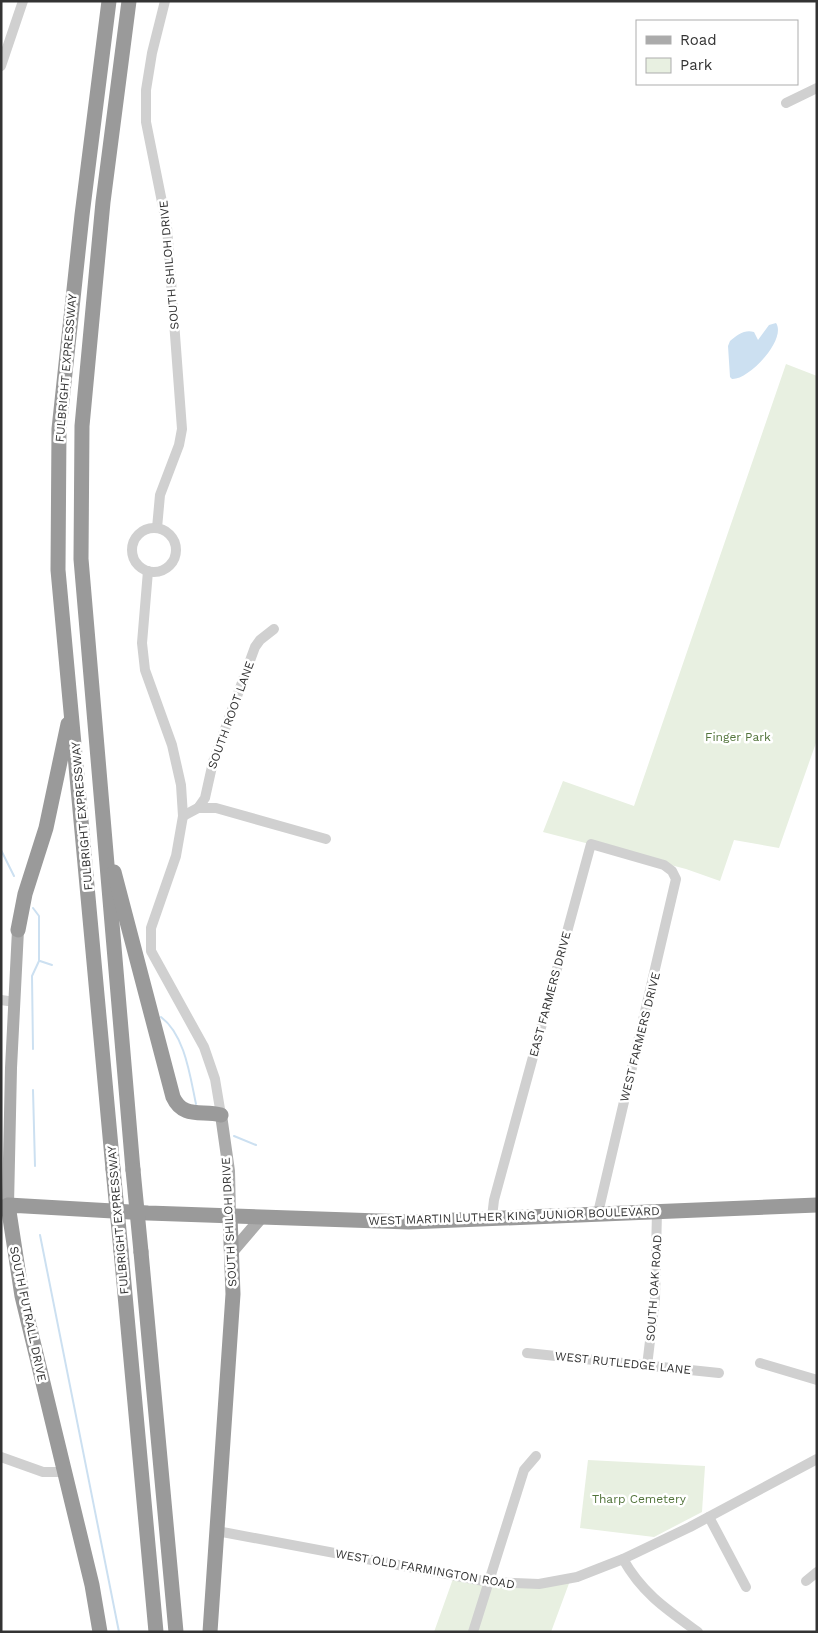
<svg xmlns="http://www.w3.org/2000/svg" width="818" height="1633" viewBox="0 0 818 1633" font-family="'Work Sans',sans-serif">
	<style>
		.green { fill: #e8f0e1 }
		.water { fill: #cce0f1 }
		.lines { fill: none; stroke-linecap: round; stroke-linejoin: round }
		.stream { stroke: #cce0f1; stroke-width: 2 }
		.minor { stroke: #d0d0d0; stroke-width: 10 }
		.major { stroke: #ababab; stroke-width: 12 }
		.highway { stroke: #9a9a9a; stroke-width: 15 }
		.highway-bridge { stroke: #9a9a9a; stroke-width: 15 }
		.labels { text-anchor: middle; stroke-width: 5; stroke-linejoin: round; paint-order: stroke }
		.street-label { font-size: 12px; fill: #333; stroke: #fff }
		.park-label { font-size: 12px; fill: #52743b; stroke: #fff }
	</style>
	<rect width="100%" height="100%" fill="#fff"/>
	<g class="green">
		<path d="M786,364L817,376V740L779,848L734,840L720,881L686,869L543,832L563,781L634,806Z"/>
		<path d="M588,1460L705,1466L702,1512L654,1537L580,1528Z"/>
		<path d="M454,1576L489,1582L571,1578L551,1632H434Z"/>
	</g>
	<path class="water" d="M776,323C787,339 749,380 732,379L730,377L728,346L730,341C737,335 745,329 754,332L758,340L769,325Z"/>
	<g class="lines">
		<g class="stream">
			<path d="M1,850L14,876"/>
			<path d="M40,961L52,965"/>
			<path d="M161,1017C185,1035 190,1076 196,1104"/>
			<path d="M33,1049L32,976L39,961V916L33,908"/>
			<path d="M33,1090L35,1166"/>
			<path d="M234,1136L256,1145"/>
			<path d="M40,1235L119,1632"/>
		</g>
		<g class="minor">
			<path d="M1,66L23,1"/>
			<path d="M786,103L817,88"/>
			<path d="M157,528L160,495L179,445L182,429L167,227L146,122V90L152,53L165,1"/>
			<circle cx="154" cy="550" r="22"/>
			<path d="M148,571L142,643L145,670L172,745L181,785L183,816L176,856L151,928V951L204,1047L215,1079L221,1115"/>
			<path d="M198,808L205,798L213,762L255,647L260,640L274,629"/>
			<path d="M183,816L198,808H216L326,839"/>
			<path d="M1,1000L15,1002"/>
			<path d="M492,1217L494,1200L591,844L664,865L672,871L676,879L598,1213"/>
			<path d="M527,1353L719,1373"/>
			<path d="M760,1363L817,1380"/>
			<path d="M647,1366L655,1299L657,1211"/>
			<path d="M1,1457L43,1472H66"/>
			<path d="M709,1517L746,1587"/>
			<path d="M217,1531L489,1582L539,1584L577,1577L623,1559L690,1527L817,1459"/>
			<path d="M623,1559C642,1593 666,1609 698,1632"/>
			<path d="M806,1581L817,1572"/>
			<path d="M473,1632L524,1470L536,1456"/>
		</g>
		<g class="major">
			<path d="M221,1115L229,1171L230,1216"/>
			<path d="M1,1205H8L11,1068L18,930"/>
			<path d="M232,1252L262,1217"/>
		</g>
		<g class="highway">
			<path d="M109,1L82,215L59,429L58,570L113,1169"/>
			<path d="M129,1L103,202L82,426L81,559L133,1170"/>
			<path d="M114,872L173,1097C183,1119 202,1110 221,1115"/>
			<path d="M18,930L25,894L46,828L68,724"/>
			<path d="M121,1251L156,1632"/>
			<path d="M141,1252L176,1632"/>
			<path d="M100,1632L92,1585L22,1296L8,1205L148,1213L409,1222L817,1205"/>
			<path d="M210,1632L233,1294L230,1216"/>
		</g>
		<g class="highway-bridge">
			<path d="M113,1169L121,1251"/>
			<path d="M133,1170L141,1252"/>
		</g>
	</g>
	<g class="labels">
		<g class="street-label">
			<text transform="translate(169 265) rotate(-95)" y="4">SOUTH SHILOH DRIVE</text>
			<text transform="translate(66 368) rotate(-85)" y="4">FULBRIGHT EXPRESSWAY</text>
			<text transform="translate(231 715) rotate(-70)" y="4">SOUTH ROOT LANE</text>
			<text transform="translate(82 816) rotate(-95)" y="4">FULBRIGHT EXPRESSWAY</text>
			<text transform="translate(550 994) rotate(-75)" y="4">EAST FARMERS DRIVE</text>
			<text transform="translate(640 1037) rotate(-76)" y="4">WEST FARMERS DRIVE</text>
			<text transform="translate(514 1216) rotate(-2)" y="4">WEST MARTIN LUTHER KING JUNIOR BOULEVARD</text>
			<text transform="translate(118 1220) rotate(-95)" y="4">FULBRIGHT EXPRESSWAY</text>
			<text transform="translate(229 1222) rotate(-93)" y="4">SOUTH SHILOH DRIVE</text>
			<text transform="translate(654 1288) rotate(-86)" y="4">SOUTH OAK ROAD</text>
			<text transform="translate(28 1314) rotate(78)" y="4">SOUTH FUTRALL DRIVE</text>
			<text transform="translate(623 1363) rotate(6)" y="4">WEST RUTLEDGE LANE</text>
			<text transform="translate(425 1569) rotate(10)" y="4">WEST OLD FARMINGTON ROAD</text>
		</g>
		<g class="park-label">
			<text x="738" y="741">Finger Park</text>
			<text x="639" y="1503">Tharp Cemetery</text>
		</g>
	</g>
	<rect width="818" height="1633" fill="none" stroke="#333333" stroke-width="5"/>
	<rect x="636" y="20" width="162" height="65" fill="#ffffff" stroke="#adadad"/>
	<rect x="646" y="36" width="25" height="8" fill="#ababab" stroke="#adadad"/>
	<text x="680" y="45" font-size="15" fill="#333333">Road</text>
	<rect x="646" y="58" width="25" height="15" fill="#e8f0e1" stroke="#adadad"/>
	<text x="680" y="70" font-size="15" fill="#333333">Park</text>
</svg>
